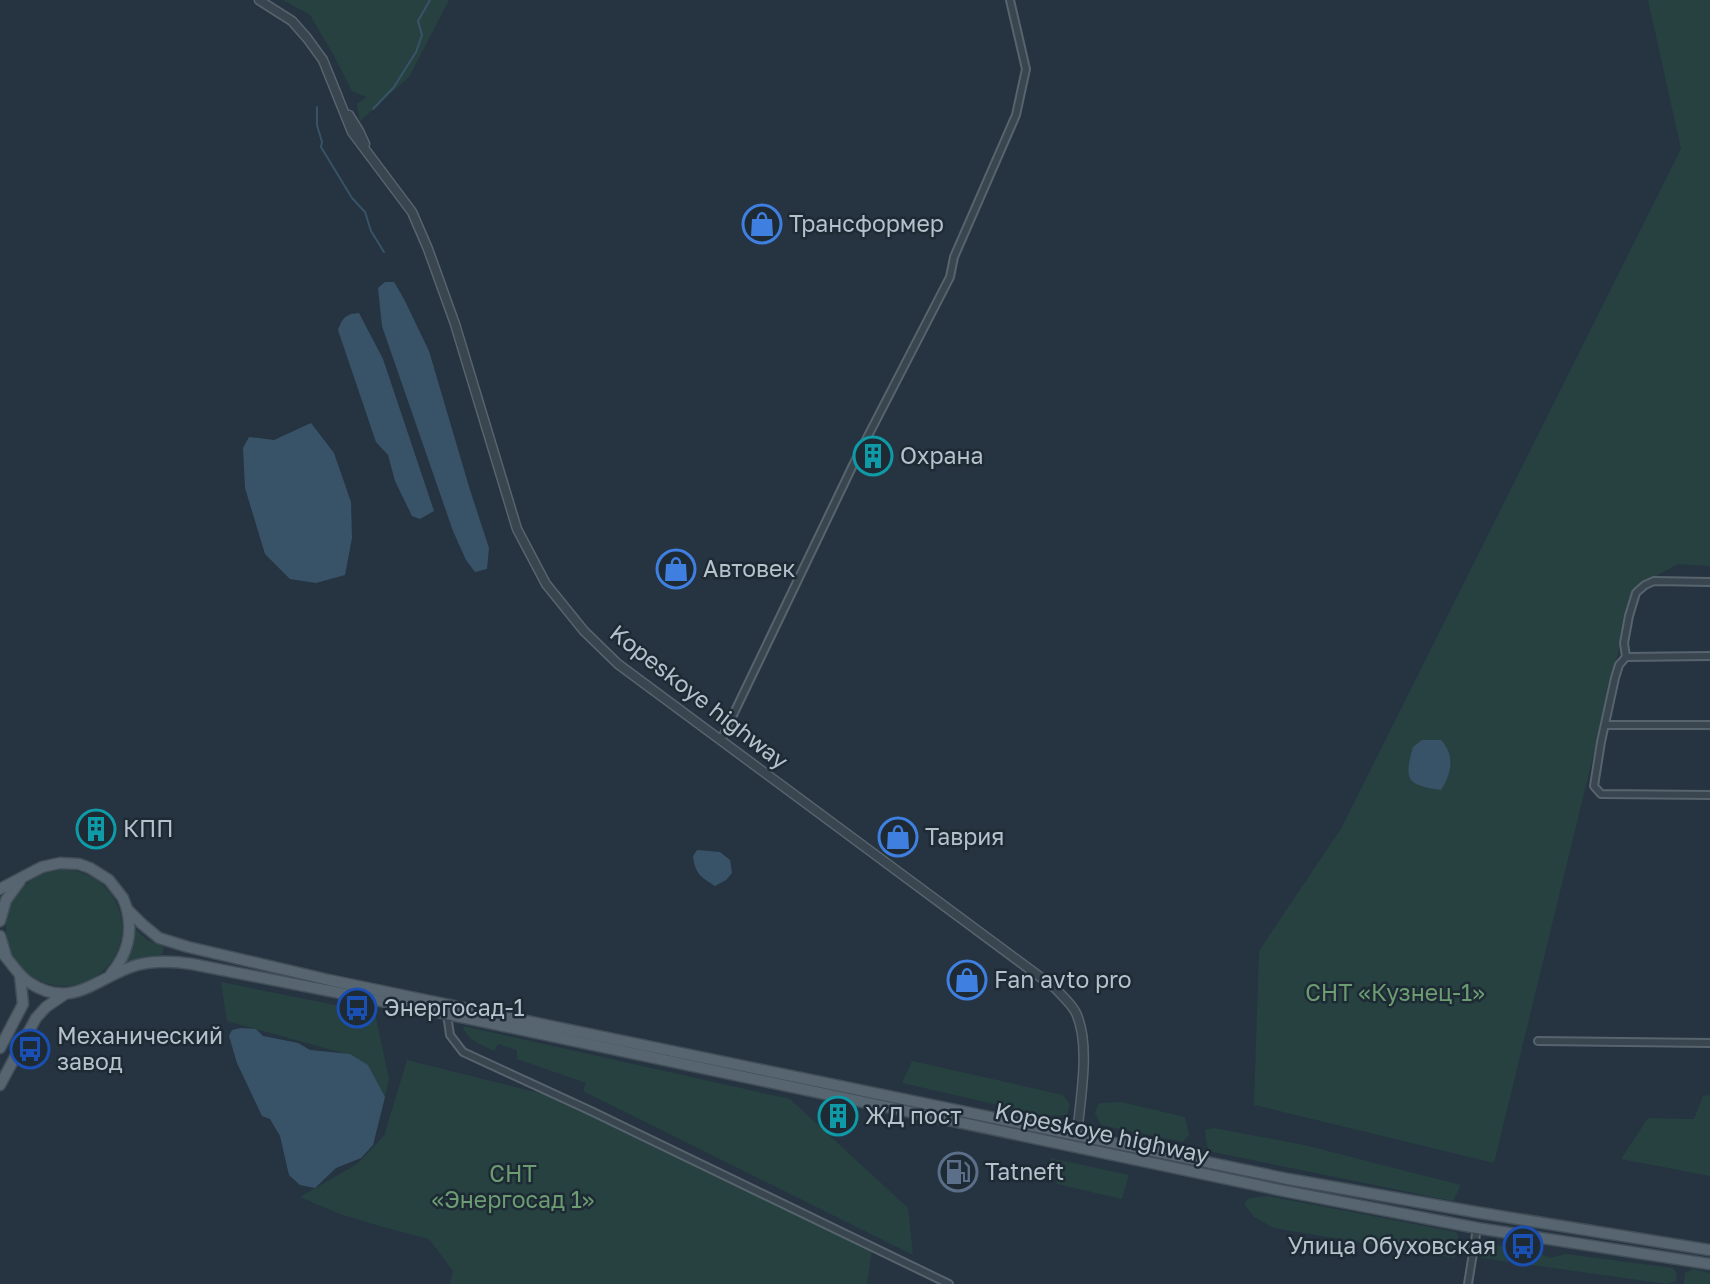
<svg xmlns="http://www.w3.org/2000/svg" width="1710" height="1284" viewBox="0 0 1710 1284" font-family="'Golos Text',sans-serif">
	<style>
		.green { fill: #274141 }
		.water { fill: #385368 }
		.lines { fill: none; stroke-linecap: round; stroke-linejoin: round }
		.stream { stroke: #385368; stroke-width: 2 }
		.minor-casing { stroke: #57646e; stroke-width: 10 }
		.tertiary-casing { stroke: #57646e; stroke-width: 11 }
		.primary-casing { stroke: #424f59; stroke-width: 13 }
		.minor { stroke: #394650; stroke-width: 6 }
		.tertiary { stroke: #394650; stroke-width: 8 }
		.primary { stroke: #576570; stroke-width: 10 }
		.labels { text-anchor: middle; stroke-width: 5; stroke-linejoin: round; paint-order: stroke }
		.poi-label { font-size: 23px; fill: #b5c1cb; stroke: #1e2b35; text-anchor: start }
		.street-label { font-size: 23px; fill: #b5c1cb; stroke: #1e2b35 }
		.park-label { font-size: 23px; fill: #6c9c71; stroke: #1e2b35 }
	</style>
	<rect width="100%" height="100%" fill="#253440"/>
	<g class="green">
		<path d="M283,0H449L409,77L360,121L357,104L367,97L352,91L333,54L310,15Z"/>
		<path d="M1648,0H1710V566L1678,564L1634,588L1494,1163L1254,1105L1259,951L1342,827L1681,149Z"/>
		<circle cx="64" cy="928" r="58"/>
		<path d="M133,927L147,940L164,947L162,955L144,957L125,963L132,947Z"/>
		<path d="M221,982L375,1013L389,1079L385,1097L368,1065L350,1055L227,1021Z"/>
		<path d="M463,1026L790,1099L908,1208L913,1255L583,1091L586,1083L517,1059V1050L498,1044L494,1051C483,1045 466,1040 463,1026Z"/>
		<path d="M407,1060L559,1098L872,1251L867,1284H450L453,1271L429,1239L383,1227L340,1214L300,1197L357,1164L384,1136Z"/>
		<path d="M912,1061L1063,1095L1070,1104L1067,1115L1046,1116L902,1083Z"/>
		<path d="M1710,1095V1176L1621,1159L1648,1118L1694,1119L1703,1096Z"/>
		<path d="M1121,1102L1185,1117L1189,1135L1183,1142L1101,1125L1095,1113L1099,1103Z"/>
		<path d="M1214,1128L1304,1145L1461,1185L1453,1201L1208,1151L1205,1130Z"/>
		<path d="M1050,1158L1129,1175L1122,1199L1057,1184Z"/>
		<path d="M1268,1196L1456,1232L1463,1246L1454,1258L1274,1228L1254,1217L1244,1204L1249,1198Z"/>
		<path d="M1486,1243L1539,1253L1550,1258L1566,1254L1673,1268L1677,1274L1676,1281L1667,1284L1482,1258L1479,1252L1482,1245Z"/>
		<path d="M1694,1269L1710,1273V1284H1684L1685,1273Z"/>
	</g>
	<g class="water">
		<path d="M385,282H394L404,299L429,351L470,490L489,548L487,569L475,572L466,560L453,531L382,326L378,288Z"/>
		<path d="M359,313L383,359L434,511L420,519L412,516L395,481L388,455L376,442L338,330C343,317 346,314 359,313Z"/>
		<path d="M311,423L334,453L351,502L352,538L345,575L316,583L290,579L265,554L245,488L243,448L249,437L274,440Z"/>
		<path d="M1422,740H1441C1455,755 1452,773 1441,790C1406,785 1404,780 1413,747Z"/>
		<path d="M697,850L720,852L730,860L732,873L726,880L715,886C701,877 695,874 693,856Z"/>
		<path d="M241,1028L256,1029L263,1036L298,1043L310,1050L350,1054L368,1065L385,1097L373,1145L361,1158L336,1168L315,1188L300,1185L289,1175L280,1136L270,1119L262,1116L237,1063L229,1036L232,1030Z"/>
	</g>
	<g class="lines">
		<g class="stream">
			<path d="M317,107V125L322,142L321,147L352,198L365,212L371,231L384,252"/>
			<path d="M373,109L394,87L416,52L422,35L418,21L430,0"/>
		</g>
		<defs>
			<g id="minor">
				<path d="M1710,582L1654,581L1645,585L1638,591L1636,593L1629,616L1624,643L1626,657L1619,665L1615,678L1601,742L1594,786L1601,794L1710,795"/>
				<path d="M1626,657L1710,656"/>
				<path d="M1606,725H1710"/>
				<path d="M721,740L854,463L950,277L954,257L1016,115L1026,69L1010,0"/>
				<path d="M447,1014L450,1035L463,1052L591,1111L949,1284"/>
				<path d="M1538,1041L1710,1043"/>
				<path d="M1468,1284L1477,1228"/>
			</g>
			<g id="tertiary">
				<path d="M259,0L292,21L307,38L323,60L352,132L412,212L428,249L455,324L517,529L546,584L584,631L618,664L1055,988C1061,995 1072,1004 1076,1013C1091,1045 1080,1100 1077,1135"/>
				<path d="M349,115L359,131L365,144"/>
			</g>
			<g id="primary">
				<path d="M0,889L42,867L60,863L79,864L90,868L109,880L123,898L127,909L142,924L159,938L188,947L329,980L1288,1179L1481,1213L1710,1250"/>
				<path d="M0,921L6,900L20,881"/>
				<path d="M0,936L6,956"/>
				<path d="M0,951C11,961 17,975 30,983C73,1011 98,976 137,965C156,960 173,961 192,964L447,1014L1284,1191L1477,1228L1710,1264"/>
				<path d="M111,974C127,955 133,934 127,910"/>
				<path d="M0,1048L23,1004L20,975"/>
				<path d="M0,1085L36,1018L46,1007L65,994"/>
			</g>
		</defs>
		<use href="#minor" class="minor-casing"/>
		<use href="#tertiary" class="tertiary-casing"/>
		<use href="#primary" class="primary-casing"/>
		<use href="#minor" class="minor"/>
		<use href="#tertiary" class="tertiary"/>
		<use href="#primary" class="primary"/>
	</g>
	<defs>
		<symbol id="shop-ring" viewBox="-11 -11 22 22"><circle r="9.5" fill="#1e2b35" stroke="#3f7fe0" stroke-width="1.5"/><path d="M-5-2.5h2.3a2.7 3.5 0 0 1 5.4 0H5L5.5 6h-11ZM-1.5-2.5h3a1.5 2.3 0 0 0-3 0Z" fill="#3f7fe0"/></symbol>
		<symbol id="building-ring" viewBox="-11 -11 22 22"><circle r="9.5" fill="#1e2b35" stroke="#0f9aa8" stroke-width="1.5"/><path d="M-4-6H4V6H1V3H-1V6H-4ZM-2.5-4.3h1.7v1.8h-1.7ZM.8-4.3h1.7v1.8H.8ZM-2.5-1h1.7V.8h-1.7ZM.8-1h1.7V.8H.8Z" fill="#0f9aa8"/></symbol>
		<symbol id="bus-ring" viewBox="-11 -11 22 22"><circle r="9.5" fill="#1e2b35" stroke="#1a4fb4" stroke-width="1.5"/><path d="M-5-6H5V4H4V6H2V4H-2V6H-4V4H-5ZM-3.5-4V0h7V-4ZM-3.5 1.2v1.5H-2V1.2ZM2 1.2v1.5H3.5V1.2Z" fill="#1a4fb4"/></symbol>
		<symbol id="fuel-ring" viewBox="-11 -11 22 22"><circle r="9.5" fill="#1e2b35" stroke="#5c6f8a" stroke-width="1.5"/><path d="M-5.5-6h7V0h2V4h1.3V-2.5L3-4.5l.8-.8L6-3V5H2.5V1h-1V6h-7ZM-4.2-4.7v3.2H.2V-4.7Z" fill="#5c6f8a"/></symbol>
	</defs>
	<g fill-rule="evenodd">
		<use href="#shop-ring" x="740" y="202" width="44" height="44"/>
		<use href="#building-ring" x="851" y="434" width="44" height="44"/>
		<use href="#shop-ring" x="654" y="547" width="44" height="44"/>
		<use href="#building-ring" x="74" y="807" width="44" height="44"/>
		<use href="#shop-ring" x="876" y="815" width="44" height="44"/>
		<use href="#shop-ring" x="945" y="958" width="44" height="44"/>
		<use href="#bus-ring" x="335" y="986" width="44" height="44"/>
		<use href="#bus-ring" x="8" y="1027" width="44" height="44"/>
		<use href="#building-ring" x="816" y="1094" width="44" height="44"/>
		<use href="#fuel-ring" x="936" y="1150" width="44" height="44"/>
		<use href="#bus-ring" x="1501" y="1224" width="44" height="44"/>
	</g>
	<g class="labels">
		<g class="poi-label">
			<text x="789" y="232">Трансформер</text>
			<text x="900" y="464">Охрана</text>
			<text x="703" y="577">Автовек</text>
			<text x="123" y="837">КПП</text>
			<text x="925" y="845">Таврия</text>
			<text x="994" y="988">Fan avto pro</text>
			<text x="384" y="1016">Энергосад-1</text>
			<text x="57" y="1044">Механический<tspan x="57" dy="26">завод</tspan></text>
			<text x="865" y="1124">ЖД пост</text>
			<text x="985" y="1180">Tatneft</text>
			<text x="1496" y="1254" text-anchor="end">Улица Обуховская</text>
		</g>
		<g class="street-label">
			<text transform="translate(699 697) rotate(38)" y="8">Kopeskoye highway</text>
			<text transform="translate(1102 1133) rotate(12)" y="8">Kopeskoye highway</text>
		</g>
		<g class="park-label">
			<text x="1395" y="1001">СНТ «Кузнец-1»</text>
			<text x="513" y="1182">СНТ<tspan x="513" dy="26">«Энергосад 1»</tspan></text>
		</g>
	</g>
</svg>
